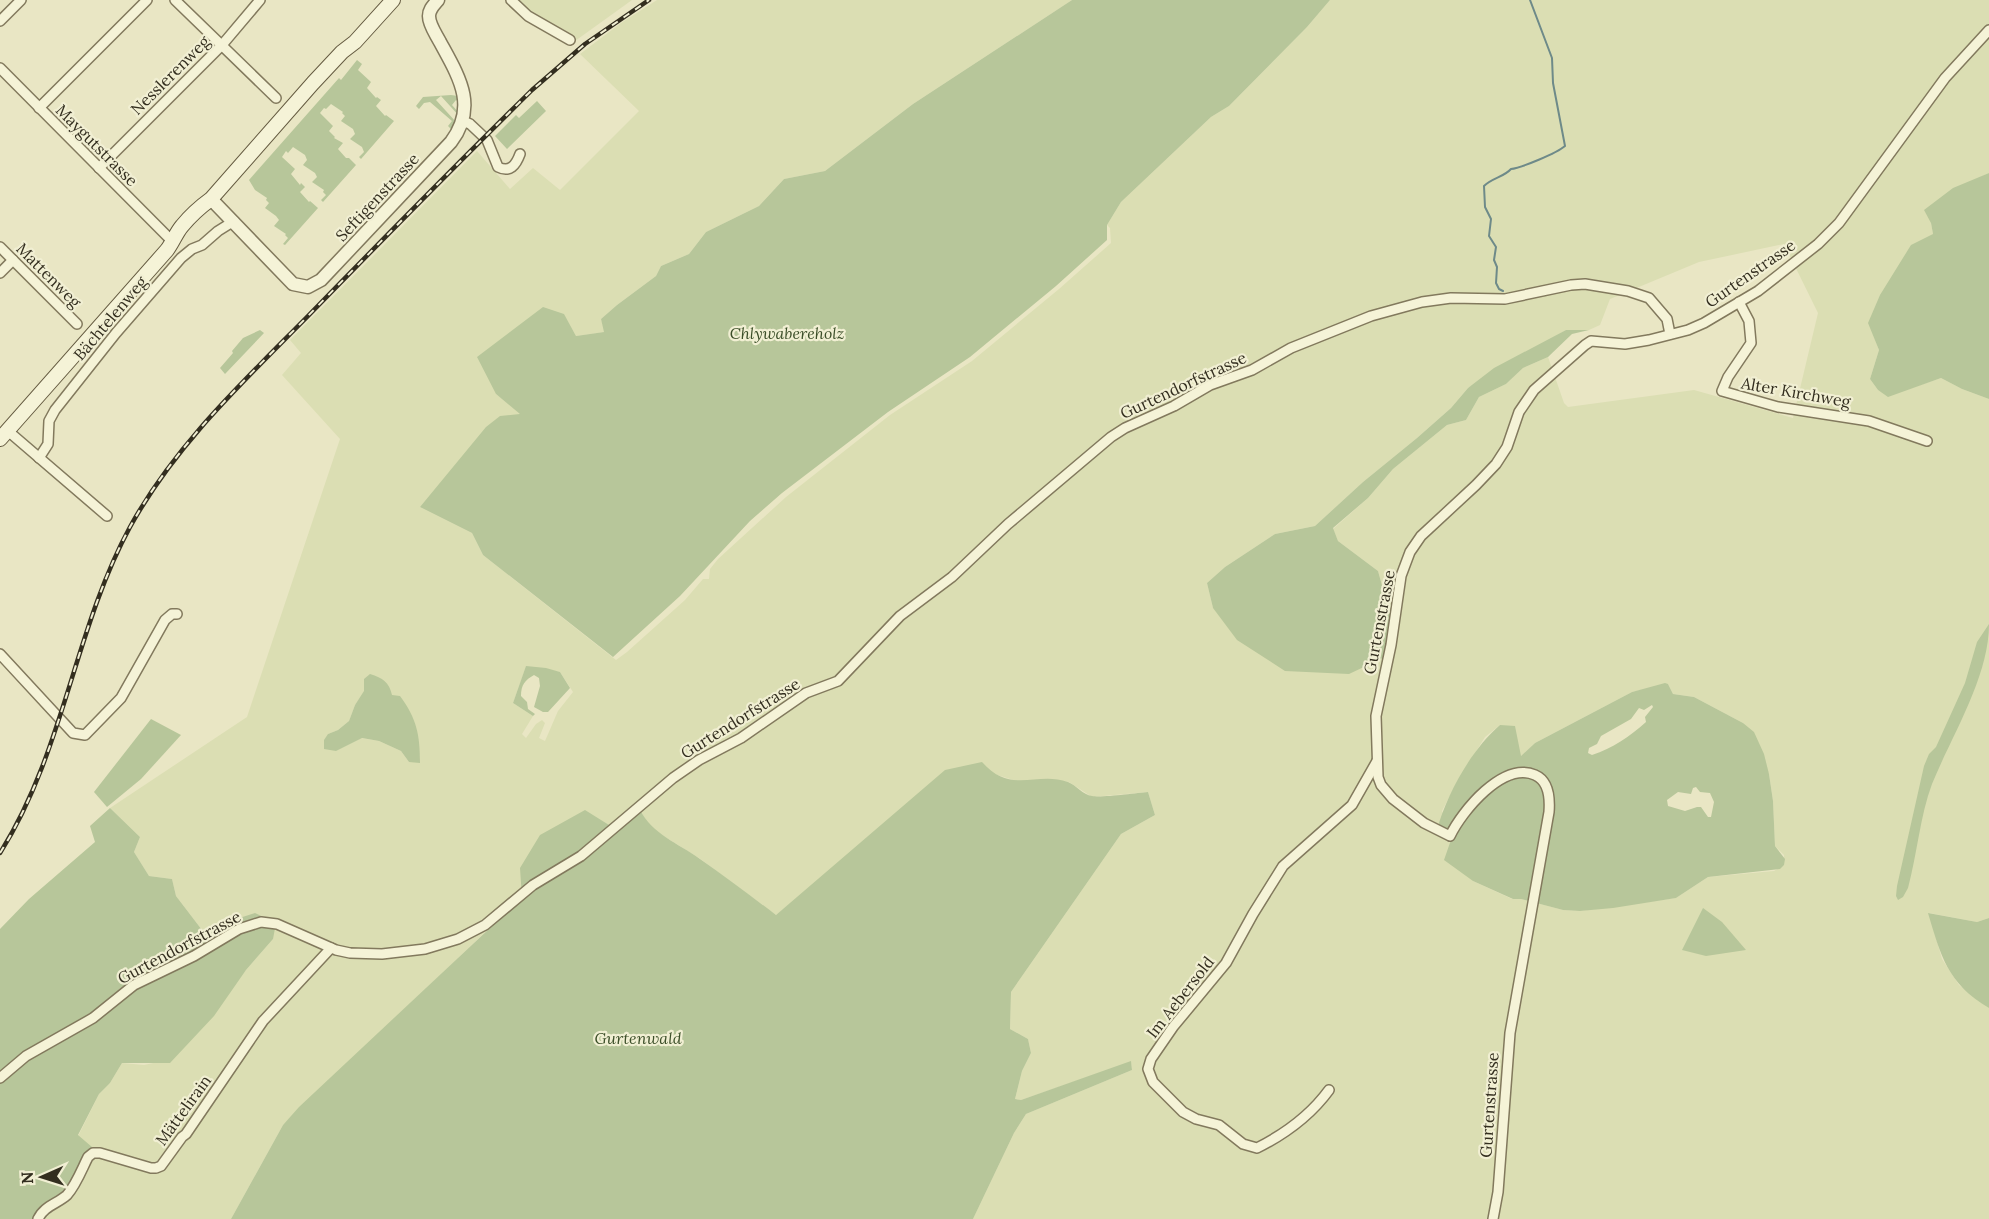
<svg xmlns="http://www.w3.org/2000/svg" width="1989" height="1219" viewBox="0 0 1989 1219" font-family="Lora,serif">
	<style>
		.farmland { fill: #dbdeb3; fill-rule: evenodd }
		.green { fill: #b7c69a; fill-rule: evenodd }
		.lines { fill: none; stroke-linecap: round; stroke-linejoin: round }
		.stream { stroke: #6e8a89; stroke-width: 2 }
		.minor-casing { stroke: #82795d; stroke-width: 12 }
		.tertiary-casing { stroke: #82795d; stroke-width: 15 }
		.secondary-casing { stroke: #645a40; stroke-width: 16 }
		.minor { stroke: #f5f3d7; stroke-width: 9 }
		.tertiary { stroke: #f5f3d7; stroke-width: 12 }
		.secondary { stroke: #f5f3d7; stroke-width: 14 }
		.rail-casing { stroke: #332e1f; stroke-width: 4.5 }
		.rail { stroke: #f1efd3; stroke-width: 2; stroke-dasharray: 7; stroke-linecap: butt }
		.labels { text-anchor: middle; stroke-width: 4.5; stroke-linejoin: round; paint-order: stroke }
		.street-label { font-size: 16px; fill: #332e1f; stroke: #f1efd3 }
		.park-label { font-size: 16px; font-style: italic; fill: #3b4e28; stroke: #f1efd3 }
	</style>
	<rect width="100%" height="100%" fill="#e9e6c4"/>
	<g class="farmland">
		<path d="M517,0H632L575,41L531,13Z"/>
		<path d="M657,0H1072L913,104L825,171L784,179L759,206L706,232L689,254L661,266L656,276L617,305L601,319L605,332L576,336L564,315L496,394L521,414L420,507L472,533L483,555L616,660L627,652L685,600L703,579H709L710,569L718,559L786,497L890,415L972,361L1059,289L1111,243L1110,228L1107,225L1121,202L1211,117L1229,106L1307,27L1330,0H1989V173L1977,179L1931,223L1933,234L1869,323L1879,350L1870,379L1878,390L1888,396L1941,378L1962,389L1989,399V918L1977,922L1929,913L1942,959L1959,985L1989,1008V1219H973L1014,1133L1026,1114L1132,1070L1131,1062L1021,1100L1015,1099L1022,1071L1031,1053L1028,1039L1010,1029L1011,992L1121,834L1155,815L1148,792L1092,797L1069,782L1049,779L1020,782L991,773L806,891L776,915L699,858L633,817L522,897L283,1125L231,1219H37L99,1094L110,1083L122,1063L144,1065L158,1062L246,970L273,939L222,924L202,930L176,896L172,879L149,876L134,852L140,837L110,808L247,717L340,439L282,375L301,353L290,340L477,151L510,189L533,168L560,190L639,111L580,54L621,23ZM1784,244L1818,313L1793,418L1694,390L1568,407L1564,403L1548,357L1523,368L1506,384L1479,397L1466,420L1447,425L1393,469L1368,498L1333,529L1338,541L1378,571L1390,614L1213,608L1207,583L1225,567L1275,534L1315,526L1363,482L1417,438L1451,408L1468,388L1566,330H1589L1600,325L1610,299L1699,262ZM526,667L560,672L573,692L558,711L545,741L539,738L545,723L542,720L536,724L526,738L522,734L533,716L513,703ZM1668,684L1673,694L1694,697L1743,723L1769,774L1773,801L1775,846L1784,855V865L1774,871L1708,877L1676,898L1580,911L1563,910L1521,899H1512L1473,881L1442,811L1457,782L1485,737L1500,725L1520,757L1535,743L1632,692ZM365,691L392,696L409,762L401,751L379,741L361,738L335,751L328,734L338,730L349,721L355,705Z"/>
	</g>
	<g class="green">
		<path d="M1072,0H1330L1307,27L1229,106L1211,117L1121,202L1107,225V240L1056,286L970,357L888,412L782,493L750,521L680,596L613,657L483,555L472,533L420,507L486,427L500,416L520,414L496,394L477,357L543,307L564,314L576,336L604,332L601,319L617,305L656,276L661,266L689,254L706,232L759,206L784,179L825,171L913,104Z"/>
		<path d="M357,60L362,64L358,70L371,82L367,88L376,98L377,97L381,100L376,106L385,116L386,115L394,121L361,159L359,157L364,152L362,147L350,139L355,134L353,129L341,121L345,116L342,113L343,112L331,104L326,109L324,108L320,113L333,126L329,131L335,137L334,138L343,143L338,149L346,158H349L356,165L323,202L321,200L326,195L323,192L324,190L312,182L317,177L315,173L303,165L307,160L305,155L293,147L288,153L286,151L282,157L295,169L291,174L300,185L301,183L305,187L300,192L309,202L310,201L318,208L285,245L283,244L288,238L285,235L286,234L274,226L279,220L276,216L265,208L269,203L266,200L267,198L255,190L249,180L339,78L341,80Z"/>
		<path d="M451,95L458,96L460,103L456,100L452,105L460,114V117L441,96L436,100L456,122L453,131L448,126L452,121L430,102L424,103L419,109L416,106L423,97Z"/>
		<path d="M537,101L546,111L507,149L495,136L516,115L519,118Z"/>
		<path d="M1989,173V399L1962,389L1941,378L1888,397L1878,390L1870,379L1879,350L1868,323L1880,295L1911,245L1933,234L1931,223L1924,210L1953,188Z"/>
		<path d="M260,330L264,333L225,374L220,368L233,353L232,351L243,338Z"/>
		<path d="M1566,330H1589L1572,334L1548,357L1523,368L1506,384L1479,397L1466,420L1447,425L1393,469L1368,498L1333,528L1338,541L1378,571L1390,614L1385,657L1349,674L1285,671L1237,640L1213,608L1207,583L1225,567L1275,534L1315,526L1363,482L1417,438L1451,408L1468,388L1494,368Z"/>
		<path d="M1989,624C1989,677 1952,735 1932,784C1920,816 1917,855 1908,888L1903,897L1898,900L1896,896L1897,886L1924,766L1929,754L1936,747L1965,683L1977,642Z"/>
		<path d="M526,666L546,668L560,672L570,688L548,712H543L534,707L540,686L539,678L534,675C525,680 521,685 521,696L527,702L528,709L535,714L533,716L513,703Z"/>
		<path d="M370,674C383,678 389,682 392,695L400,696C417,719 420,735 420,763L409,762L401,751L379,741L362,738L336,751L324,749V740L328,734L338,730L349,721L355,705L364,691V679Z"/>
		<path d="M1665,683L1668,684L1673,694L1694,697L1743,723L1754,732L1764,754L1769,774L1773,801L1775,846L1785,859L1784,865L1780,869L1708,877L1676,898L1613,908L1580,911L1563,910L1521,899H1513L1473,881L1444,860L1452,837L1437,830C1447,793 1472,749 1500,725L1515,726L1521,756L1535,743L1632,692ZM1652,705L1653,707L1645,717L1646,722C1629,737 1613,748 1592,755L1588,753L1589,748L1597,744L1601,736L1631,719L1639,708L1644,710ZM1696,787L1700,792L1710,793L1714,802L1711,817H1708L1701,807H1697L1685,811L1668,806L1667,800L1678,792L1691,794L1693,788Z"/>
		<path d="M151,719L181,735L141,779L107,807L94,792Z"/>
		<path d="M982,762C1011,795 1036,771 1068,782C1076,785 1083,795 1092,796C1101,798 1136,793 1148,792L1155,815L1121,834L1011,992L1010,1029L1028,1039L1031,1053L1022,1071L1015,1099L1021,1100L1131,1061L1132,1070L1026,1114L1014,1133L973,1219H231L283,1125L299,1107L522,898L520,868L540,835L585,810L617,830L640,810C652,834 678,843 700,859C726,877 751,896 776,915L945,770Z"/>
		<path d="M110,808L140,837L134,852L149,876L172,879L176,896L202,930L255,913L276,923L273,939L246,970L214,1016L170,1063H122L110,1083L99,1094L78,1135L92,1147L69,1191L37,1219H0V929L29,899L95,842L90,826Z"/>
		<path d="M1703,908L1722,922L1746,950L1706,956L1682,950Z"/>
		<path d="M1928,913L1977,922L1989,918V1008C1947,983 1941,956 1928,913Z"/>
	</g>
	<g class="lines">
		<path class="stream" d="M1503,291L1499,289L1496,283L1497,267L1494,260L1496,247L1489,236L1491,219L1485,207L1484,186C1492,178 1504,177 1511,169C1521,168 1557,153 1565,146L1553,83L1552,58L1530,0"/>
		<defs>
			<g id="minor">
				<path d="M175,0L276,98"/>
				<path d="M511,0L528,16L570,40"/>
				<path d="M0,21L21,0"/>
				<path d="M0,68L173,242"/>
				<path d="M39,108L147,0"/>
				<path d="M463,121L470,124L487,140L498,167C510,173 516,165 520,154"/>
				<path d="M99,168L222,45L260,0"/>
				<path d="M0,247L77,324"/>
				<path d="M0,273L13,260"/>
				<path d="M1739,302L1749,321L1751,343L1728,377L1722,391L1778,407L1869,421L1927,441"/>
				<path d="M8,431L107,516"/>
				<path d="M39,458L48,444L49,421L55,410L116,333L181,258L192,249L202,245L218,231L234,221"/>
				<path d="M0,654L73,733L85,735L121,698L165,620L172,614H177"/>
				<path d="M0,1078L26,1056L93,1018L134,985L194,956L239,929L261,922L277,924L336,950L350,953L382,954L425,949L458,939L485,925L533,885L581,856L673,778L699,760L741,738L806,693L838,681L900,616L952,577L1008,524L1111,437L1125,428L1174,406L1210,385L1252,370L1291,348L1371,316L1422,302L1451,298L1505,299L1571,285L1585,284L1628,291L1649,298L1667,319L1670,334"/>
				<path d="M1329,1090C1310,1116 1285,1134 1257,1148L1243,1144L1219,1125L1196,1119L1183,1112L1153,1082L1148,1069L1151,1059L1173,1027L1226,963L1253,914L1283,866L1352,805L1377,761"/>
				<path d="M38,1219C44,1206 57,1204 67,1195C76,1185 82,1169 88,1157L93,1153H100L151,1168H156L161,1166L182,1137L186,1134L263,1021L331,948"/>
				<path d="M1493,1219L1498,1192L1510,1033L1549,812C1550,799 1549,781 1535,775C1503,761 1462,811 1450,836L1424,823L1393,799L1381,785L1378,777L1376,716L1391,645L1401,576L1410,552L1421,536L1476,485L1496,464L1507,447L1519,412L1534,390L1585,345L1591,341L1625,344L1649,340L1688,330L1704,323L1758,291L1818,244L1839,223L1945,78L1989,30"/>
			</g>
			<path id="tertiary" d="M211,199L293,284L308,287L321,280L451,142C478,106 459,77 440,42C436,34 429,25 429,16C429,9 434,5 438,0"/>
			<path id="secondary" d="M0,439L167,250C173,242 176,233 182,226C191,215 200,207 211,199L313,83L342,52L355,42L393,0"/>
		</defs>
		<use href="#minor" class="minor-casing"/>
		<use href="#tertiary" class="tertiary-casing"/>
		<use href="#secondary" class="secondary-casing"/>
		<use href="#minor" class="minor"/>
		<use href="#tertiary" class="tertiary"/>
		<use href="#secondary" class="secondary"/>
		<defs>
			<path id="rail" d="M0,853C64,752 74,630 130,527C175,445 243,382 308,316C382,240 457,164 532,90L585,44L649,0"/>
		</defs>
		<use href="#rail" class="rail-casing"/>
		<use href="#rail" class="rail"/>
	</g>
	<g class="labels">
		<g class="street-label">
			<text transform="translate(170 75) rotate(-45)" y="6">Nesslerenweg</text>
			<text transform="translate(97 145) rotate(45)" y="6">Maygutstrasse</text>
			<text transform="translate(377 197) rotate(-47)" y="6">Seftigenstrasse</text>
			<text transform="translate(1750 273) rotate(-35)" y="6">Gurtenstrasse</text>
			<text transform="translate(49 275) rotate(45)" y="6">Mattenweg</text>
			<text transform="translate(110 318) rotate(-50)" y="6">Bächtelenweg</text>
			<text transform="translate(1183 385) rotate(-25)" y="6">Gurtendorfstrasse</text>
			<text transform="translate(1796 392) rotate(10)" y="6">Alter Kirchweg</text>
			<text transform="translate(1379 622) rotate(-79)" y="6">Gurtenstrasse</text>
			<text transform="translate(740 718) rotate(-32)" y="6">Gurtendorfstrasse</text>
			<text transform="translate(179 947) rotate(-28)" y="6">Gurtendorfstrasse</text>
			<text transform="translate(1180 997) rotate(-52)" y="6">Im Aebersold</text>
			<text transform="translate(1489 1105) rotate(-86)" y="6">Gurtenstrasse</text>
			<text transform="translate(183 1110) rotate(-54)" y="6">Mättelirain</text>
		</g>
		<g class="park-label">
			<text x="787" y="339">Chlywabereholz</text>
			<text x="638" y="1044">Gurtenwald</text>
		</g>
	</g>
	<g transform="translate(42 1177) rotate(267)" stroke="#f1efd3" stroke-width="4.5" paint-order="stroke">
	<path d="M0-4.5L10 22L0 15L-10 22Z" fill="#332e1f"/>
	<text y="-9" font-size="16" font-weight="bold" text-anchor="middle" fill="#332e1f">N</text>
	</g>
</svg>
